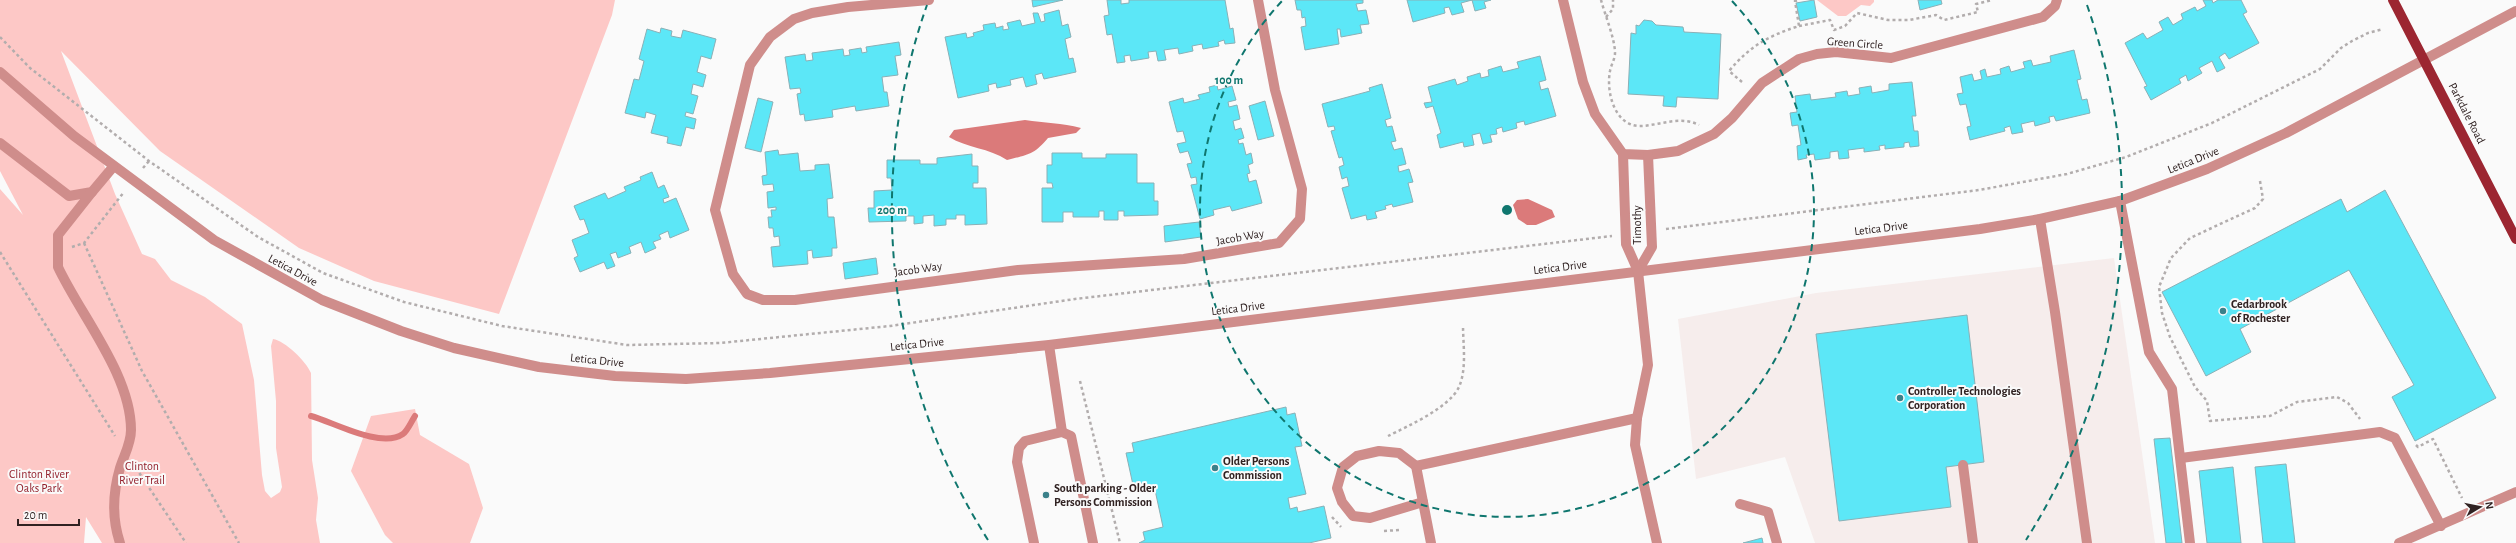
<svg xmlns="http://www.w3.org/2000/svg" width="2516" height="543" viewBox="0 0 2516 543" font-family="'Alegreya Sans',sans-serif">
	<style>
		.built { fill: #f6edec }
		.green { fill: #fdc8c6 }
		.water { fill: #db7a7a }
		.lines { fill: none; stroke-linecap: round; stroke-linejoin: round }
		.stream { stroke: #db7a7a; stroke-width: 6 }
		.building { fill: #5ce7f7; stroke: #8ab0b6 }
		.path { stroke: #b2adad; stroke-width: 2.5; stroke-dasharray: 3 3; stroke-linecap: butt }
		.minor { stroke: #cf8d8b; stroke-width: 10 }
		.major { stroke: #9c2631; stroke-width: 10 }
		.ring { fill: none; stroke: #0f766e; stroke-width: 2; stroke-dasharray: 7 5 }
		.poi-dot { fill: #3a818a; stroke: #fafafa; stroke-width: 1.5 }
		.labels { text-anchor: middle; stroke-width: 4; stroke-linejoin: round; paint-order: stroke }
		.street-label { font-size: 12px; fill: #302222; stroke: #fafafa }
		.poi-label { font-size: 12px; font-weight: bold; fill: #302222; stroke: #fafafa; text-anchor: start }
		.park-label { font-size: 12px; fill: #93202c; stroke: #fafafa }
		.centre { fill: #0f766e; stroke: #fafafa; stroke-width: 2 }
		.ring-label { font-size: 12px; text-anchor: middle; font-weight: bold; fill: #0f766e; stroke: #fafafa; stroke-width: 4; stroke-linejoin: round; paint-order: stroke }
	</style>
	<rect width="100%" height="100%" fill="#fafafa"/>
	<path class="built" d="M2114,258L2155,543H1815L1785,457L1696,479L1678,319L1816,293Z"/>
	<g class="green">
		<path d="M0,0H615L612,15L499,314L374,281L299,248L160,151L61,51L115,194L142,254L155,259L171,280L205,297L242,324L254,380L262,475L265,491L271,498L280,492L282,487L276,448V401L271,346L273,339C285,341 306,361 311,373L312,460L318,498L316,520L320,543H102L86,517L84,543H0V189L23,215L0,171Z"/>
		<path d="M1817,0H1874V2L1870,6L1861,5L1846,16H1838Z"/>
		<path d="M415,409L420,435L469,464L483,508L470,543H393L385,535L351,471L371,416Z"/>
	</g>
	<g class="water">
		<path d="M1025,120C1044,123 1062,123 1081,128L1076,133L1048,138C1034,155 1027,155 1007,160C989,148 967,148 949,137L954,130Z"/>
		<path d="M1528,199L1552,210L1555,217L1536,225H1527L1518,219L1513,205L1517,200Z"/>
	</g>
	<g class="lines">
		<path class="stream" d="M311,416C333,422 381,449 403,434C408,430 411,422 415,416"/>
	</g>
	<g class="building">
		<path d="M1032,0H1063L1033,7Z"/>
		<path d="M1107,0H1121V4L1129,3V0H1225L1230,29L1233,28L1235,43L1225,44L1224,40L1218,42L1219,46L1203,49L1202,44L1192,46L1193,51L1179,54L1178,48L1164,50L1166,60L1158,61L1156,51L1148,52L1149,58L1131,61L1130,55L1124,56L1125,62L1117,63L1112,34L1107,35L1104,16L1109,15Z"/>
		<path d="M1295,0H1363V3L1356,4L1358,11L1366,10L1369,24L1360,25L1362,33L1341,37L1340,29H1337L1339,44L1305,50L1301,27L1306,26L1305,17L1302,18L1301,10H1297Z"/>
		<path d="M1407,0H1491L1484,2L1486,8L1475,11L1472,0L1461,3L1464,12L1452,15L1449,7L1444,8L1445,13L1413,22Z"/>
		<path d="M1814,0L1817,17L1800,21L1796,3Z"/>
		<path d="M1918,0H1941L1942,4L1920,10Z"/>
		<path d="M2203,0H2212L2213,3L2218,0H2241L2247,12L2243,14L2259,43L2229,59L2225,53L2219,57L2225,68L2217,72L2212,61L2199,68L2202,73L2188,81L2186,75L2179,79L2181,83L2151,100L2144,87L2147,86L2125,43L2143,33L2147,39L2163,30L2159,22L2168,17L2173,25L2183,19L2181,14L2195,7L2197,11L2206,6Z"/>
		<path d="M1059,10L1062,26L1068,24L1071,37L1065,39L1069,59L1073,58L1076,72L1044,79L1042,73L1035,75L1037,84L1026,87L1023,77L1010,80L1011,85L997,88L996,83L988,85L989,91L958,98L945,37L966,33L967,38L974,36L973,33L984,30L983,25L995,23L996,28L1003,26V30L1009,29L1007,23L1020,20L1022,26L1035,23L1033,13H1038L1041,22L1045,21L1044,14Z"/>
		<path d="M1644,20L1652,21L1656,25L1683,27L1684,32L1721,34L1718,99L1677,97L1676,107L1663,106L1664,96L1628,94L1631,33L1636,34V25L1639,26Z"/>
		<path d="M661,28L672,31L671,36L681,38L683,30L716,39L711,59L701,56L697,72L706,75L703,87L693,84L691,94L698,96L693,114L686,112L685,116L696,119L694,129L686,127L681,146L667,143L668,137L651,133L656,115L646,112L645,118L625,113L634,79L639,80L644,61L639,59L647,29L660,33Z"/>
		<path d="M899,42L901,55L895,56L898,75L882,77L884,92H887L889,106L856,111L855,106L832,110L833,117L805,121L804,114L800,115L797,94L801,93L800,88L790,89L785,57L805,54L806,61L813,60L812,53L843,49L844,56L850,55L849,50L861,48L862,53L867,52L866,47Z"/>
		<path d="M2074,50L2081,79L2077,80L2082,100L2087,99L2090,113L2056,121L2054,116L2049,117L2050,122L2035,126L2034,121L2021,124L2023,132L2012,134L2010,126L2004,128L2005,131L1970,140L1967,127L1971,126L1966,104L1960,105L1957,94L1963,93L1960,77L1972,74L1974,81L1982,79L1980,71L1985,69L1987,77L2001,74L2000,69L2009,66L2011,72L2025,68L2023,62L2031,60L2033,66L2051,62L2050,56Z"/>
		<path d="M1540,56L1546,80L1539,82L1541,90L1548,88L1556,116L1525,125L1524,121L1516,123L1517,128L1503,132L1502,127L1496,129L1497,134L1490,135L1492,142L1483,144L1480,133L1472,135L1474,145L1464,147L1463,142L1440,148L1437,135L1441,133L1433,106L1426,108L1424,103L1432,102L1428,87L1455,79L1457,85L1468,81L1467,77L1480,73L1481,78L1489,76L1488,70L1501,66L1503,72L1519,68L1517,62Z"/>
		<path d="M1912,82L1916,116H1912L1914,131H1918L1919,146L1910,147L1909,142L1904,143V147L1885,149V145L1879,146L1880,150L1864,152V148L1848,150L1849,158L1839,159L1838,151L1830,152V158L1815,160L1814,154L1806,155L1807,158L1798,160L1797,146L1801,145L1798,125L1792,126L1790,113L1797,112L1795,96L1810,94L1811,100L1836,97L1835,93L1847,91L1848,96L1860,94L1859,88L1871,86L1872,93L1889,90V84Z"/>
		<path d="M1382,84L1391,118L1385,120L1387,127L1392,126L1396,141L1391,142L1394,150L1402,148L1406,164L1398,166L1399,172L1409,169L1413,182L1408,183L1413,202L1393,207L1392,204L1385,206L1386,209L1375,212L1377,218L1367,220L1366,215L1351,219L1342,188L1349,186L1347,177L1342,179L1339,167L1344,165L1342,157L1339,158L1331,131L1335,130L1334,126L1328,127L1322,104L1370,91L1369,88Z"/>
		<path d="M1217,85L1218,90L1232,86L1236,100L1228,102L1229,107L1237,105L1240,119L1233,121L1235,130L1241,128L1244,138L1238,140L1239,144L1243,143L1246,155L1251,153L1253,163L1248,165L1250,173L1247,174L1249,182L1256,180L1262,203L1232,211L1230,206L1213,210L1214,215L1200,219L1191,185L1197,184L1196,177L1191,178L1187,164L1192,163L1188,151L1180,153L1177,144L1186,142L1183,131L1177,132L1169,102L1183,98L1184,103L1200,99L1198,95L1210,92L1209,87Z"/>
		<path d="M758,98L773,102L761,152L745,148Z"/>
		<path d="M1265,101L1274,136L1258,140L1249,106Z"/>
		<path d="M778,150L779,155L798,153L800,171L815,170V165L829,164L833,198L827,199L828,217H834L837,248H832V256L813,258L812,250L807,251L808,264L773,267L771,247L780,246L779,236L774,237L773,228H769L768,217H772L771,210H776V207L768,208L767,192L774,191L773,184L763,185L762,176L767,175L765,152Z"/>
		<path d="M1052,153H1082V158H1106V154H1137V183H1154V201H1158V215L1124,216V211H1118V220H1104V211H1099V217H1073V212H1063V222H1042V188H1053L1052,183H1047V165H1052Z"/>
		<path d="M972,154V166H978V183H973V188H986L987,224L965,225V215H956V219H946V225L934,226V215L923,216V223L914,224V216H906V221L869,222L868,208H874V191L892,190L891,178H887V160H920V164H937V158Z"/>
		<path d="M652,172L658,188L664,185L669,197L663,199L664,203L676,198L689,230L670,238L668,231L659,235L661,239L653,242L656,248L645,253L641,242L629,247L631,253L618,258L616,252L610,254L615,266L607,269L604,262L580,272L574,258L578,256L572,240L589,233L584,219L580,220L574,206L605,193L608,199L626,191L624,187L641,180L640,177Z"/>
		<path d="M2385,190L2496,398L2415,441L2392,397L2414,385L2349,270L2240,329L2251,352L2206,376L2162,292L2341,199L2347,212Z"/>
		<path d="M1199,222L1201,237L1165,242L1164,226Z"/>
		<path d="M876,258L878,274L845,279L843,263Z"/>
		<path d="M1967,315L1984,462L1946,467L1951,507L1839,521L1816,334Z"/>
		<path d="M1286,407L1287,415L1295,413L1302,446L1295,447L1306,494L1288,498L1290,509L1297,507L1298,512L1324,506L1331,538L1309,543H1139L1145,540L1143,532L1163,527L1155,490L1144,493L1142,483L1133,485L1126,453L1134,452L1132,443Z"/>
		<path d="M2170,438L2182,543H2166L2154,439Z"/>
		<path d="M2286,464L2295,543H2263L2255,467Z"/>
		<path d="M2233,467L2241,543H2207L2199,471Z"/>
		<path d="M1762,538L1763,543H1743Z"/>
	</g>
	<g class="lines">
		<g class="path">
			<path d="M1601,0C1605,15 1615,39 1615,53C1615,59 1611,65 1610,71C1606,91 1614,125 1639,126C1659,126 1680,115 1699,125"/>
			<path d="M1606,17L1613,9V0"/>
			<path d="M1799,26L1830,20L1834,30L1845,26L1857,13L1888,20H1909L1936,15L1944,20L1978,12L1976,4L1992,0"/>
			<path d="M0,37L30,68L149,161L258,237L323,273L404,302L502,326L627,345L720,343L890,326L1075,299L1612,236"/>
			<path d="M1742,82L1729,71C1750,46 1768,36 1799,26L1795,1L1799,0"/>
			<path d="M143,168L149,161"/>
			<path d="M2260,181L2263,199L2255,208L2190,238L2171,258L2159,287L2162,313L2170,337L2195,387L2207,401L2210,421L2270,416L2297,402L2337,397L2348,403L2360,419"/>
			<path d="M1666,229L1979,190L2067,174L2126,157L2212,123L2320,69L2341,48L2352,41L2368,33L2383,29"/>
			<path d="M84,243L142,371L239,543"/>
			<path d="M72,247L84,243L124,192"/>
			<path d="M0,252L115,436"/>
			<path d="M1080,381L1120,543"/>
			<path d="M1388,436C1408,426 1449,408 1459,387C1467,368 1463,345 1463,325"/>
			<path d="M2416,445L2418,447L2433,439L2462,498"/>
			<path d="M136,468L186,543"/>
			<path d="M1332,517L1341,527"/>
			<path d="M1384,531L1399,530"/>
		</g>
		<g class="minor">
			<path d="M929,0L848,7L812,13L794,19L770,37L750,65L715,210L733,274L747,294L763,300H795L1018,270L1184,259L1279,243L1300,219L1302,189L1275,90L1258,0"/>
			<path d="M1563,0L1583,82L1595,114L1623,154L1648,155L1678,151L1714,134L1732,118L1762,83L1799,59L1817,54L1836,52L1891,58L2043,17L2055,6L2057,0"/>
			<path d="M0,72L74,136L214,240L322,300L401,331L454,348L539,367L615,376L686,379L770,373L1049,345L1980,229L2040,219L2120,201L2207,169L2286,133L2516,11"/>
			<path d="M0,143L69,196L92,192L113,167"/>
			<path d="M92,192L58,235V267C81,316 131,375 131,430C131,444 124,455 120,468C113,492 112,519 120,543"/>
			<path d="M2120,201L2149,352L2172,389L2190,543"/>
			<path d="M2040,219L2055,312L2087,543"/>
			<path d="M1638,271L1652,247L1648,155"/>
			<path d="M1049,345L1062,432"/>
			<path d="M1637,418L1635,445L1657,543"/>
			<path d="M2181,458L2380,432L2395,438L2441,526"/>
			<path d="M1963,465L1973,543"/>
			<path d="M1416,466L1399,453L1379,451L1357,456L1343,467L1337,488L1342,502L1353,516L1370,518L1423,502"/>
			<path d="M1740,504L1768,512L1777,543"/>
			<path d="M1034,543L1017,462L1019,448L1025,441L1062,432L1071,436L1093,543"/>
			<path d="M1431,543L1416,466L1637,418L1648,365L1638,271L1626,244L1623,154"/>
			<path d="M2399,543L2516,492"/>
		</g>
		<path class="major" d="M2393,0L2516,239"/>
	</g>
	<g class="ring">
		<path d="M1732 1A307 307 0 1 1 1282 1"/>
		<path d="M988 540A615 615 0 0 1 927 5M2087 5A615 615 0 0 1 2026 540"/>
	</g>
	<g class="poi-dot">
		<circle cx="2223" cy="311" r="4"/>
		<circle cx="1900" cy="398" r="4"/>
		<circle cx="1215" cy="468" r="4"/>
		<circle cx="1046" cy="495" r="4"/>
	</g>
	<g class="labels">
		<g class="street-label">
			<text transform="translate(1855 43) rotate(4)" y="4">Green Circle</text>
			<text transform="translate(2467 113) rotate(63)" y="4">Parkdale Road</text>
			<text transform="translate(2193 160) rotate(-22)" y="4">Letica Drive</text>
			<text transform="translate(1637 225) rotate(-90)" y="4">Timothy</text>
			<text transform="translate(1881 228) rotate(-7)" y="4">Letica Drive</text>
			<text transform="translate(1240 237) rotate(-10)" y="4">Jacob Way</text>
			<text transform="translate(1560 267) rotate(-7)" y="4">Letica Drive</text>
			<text transform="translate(918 269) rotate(-8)" y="4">Jacob Way</text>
			<text transform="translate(293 270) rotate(28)" y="4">Letica Drive</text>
			<text transform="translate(1238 308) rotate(-7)" y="4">Letica Drive</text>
			<text transform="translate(917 344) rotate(-6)" y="4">Letica Drive</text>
			<text transform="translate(597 360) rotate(6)" y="4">Letica Drive</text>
		</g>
		<g class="poi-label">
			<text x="2231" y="308">Cedarbrook<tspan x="2231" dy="14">of Rochester</tspan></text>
			<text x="1908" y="395">Controller Technologies<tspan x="1908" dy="14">Corporation</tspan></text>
			<text x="1223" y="465">Older Persons<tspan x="1223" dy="14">Commission</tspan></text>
			<text x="1054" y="492">South parking - Older<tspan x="1054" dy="14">Persons Commission</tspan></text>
		</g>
		<g class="park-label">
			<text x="142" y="470">Clinton<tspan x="142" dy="14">River Trail</tspan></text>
			<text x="39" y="478">Clinton River<tspan x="39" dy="14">Oaks Park</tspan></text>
		</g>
	</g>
	<circle cx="1507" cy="210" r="6" class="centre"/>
	<g class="ring-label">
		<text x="1229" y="84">100 m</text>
		<text x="892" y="214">200 m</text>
	</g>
	<g transform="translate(2480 507) rotate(80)" stroke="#fafafa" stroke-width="3" paint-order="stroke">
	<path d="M0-3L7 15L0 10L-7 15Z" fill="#302222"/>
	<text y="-6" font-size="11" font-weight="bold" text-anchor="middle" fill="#302222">N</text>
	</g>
	<path d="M18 519v6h61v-6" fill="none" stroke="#302222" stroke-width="2"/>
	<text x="24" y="519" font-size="12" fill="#302222" stroke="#fafafa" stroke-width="3" paint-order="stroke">20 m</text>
</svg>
